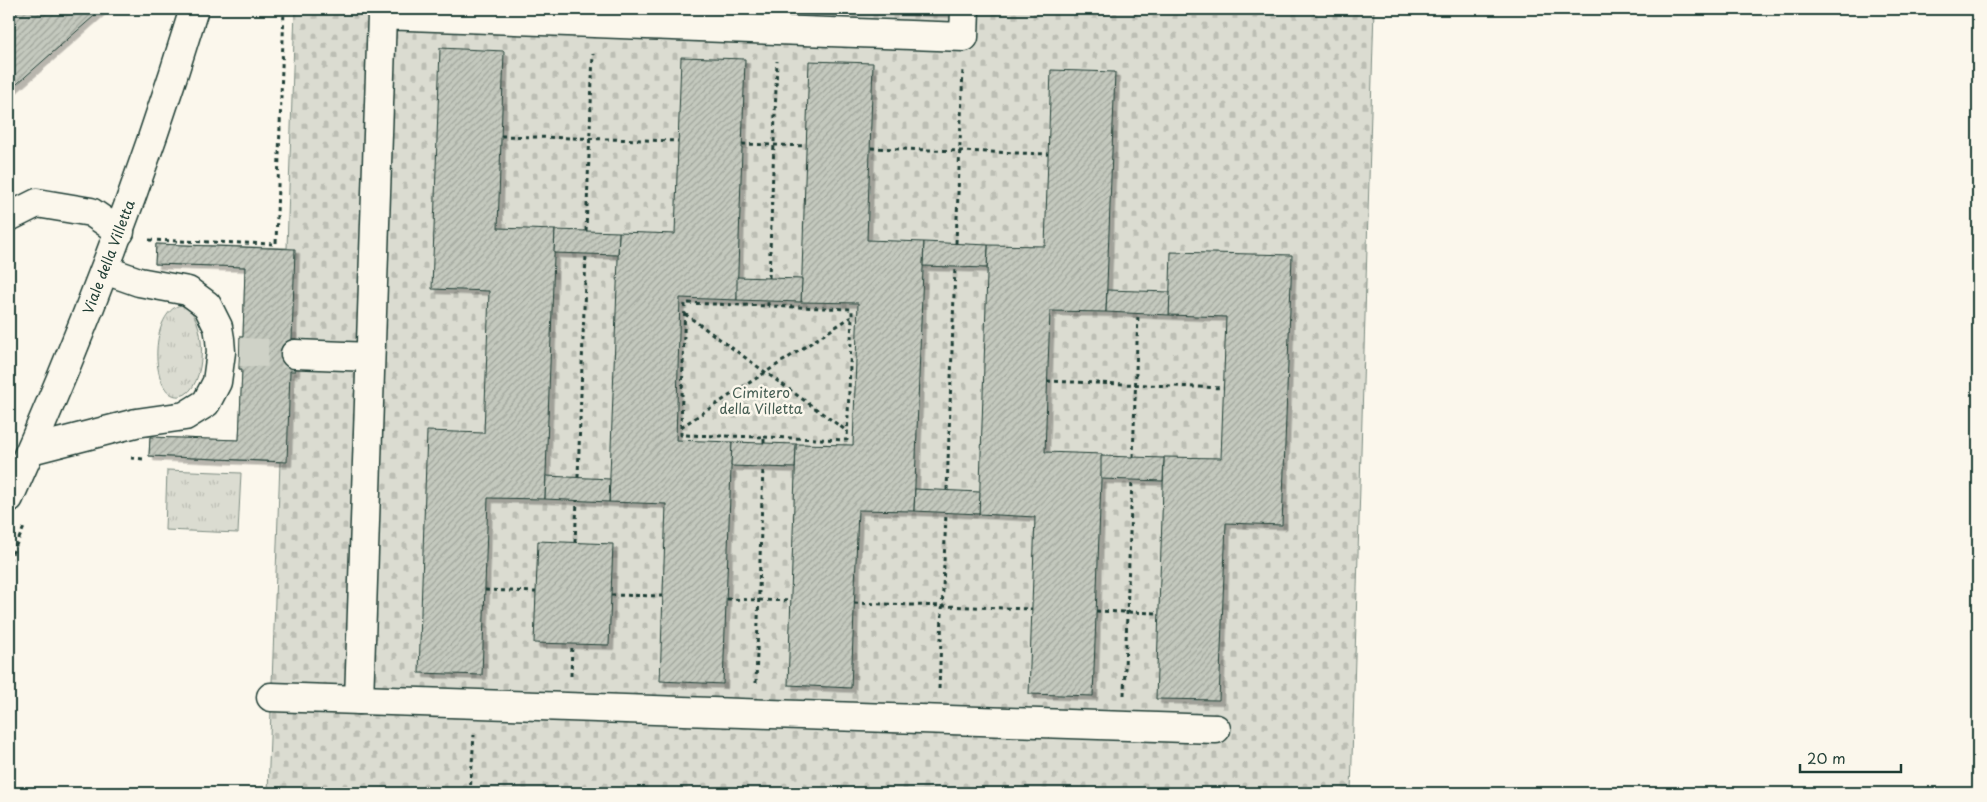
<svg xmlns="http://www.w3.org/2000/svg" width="1987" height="802" viewBox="0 0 1987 802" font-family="'Playpen Sans',sans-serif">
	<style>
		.grass { fill: url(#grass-tufts); stroke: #7d8c82 }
		.cemetery { fill: url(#cemetery-stones); stroke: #7d8c82 }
		.building { fill: url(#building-hatch); stroke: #1f3d34; filter: url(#shadow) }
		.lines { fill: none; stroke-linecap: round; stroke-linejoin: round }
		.minor-tunnel { stroke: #cfd2c7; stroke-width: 28; stroke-dasharray: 28 14; stroke-linecap: butt }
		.minor-casing { stroke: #1f3d34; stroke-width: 31 }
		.path { stroke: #1f3d34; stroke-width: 3; stroke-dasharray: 4 4; stroke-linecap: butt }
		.minor { stroke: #fbf7ec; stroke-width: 28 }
		.labels { text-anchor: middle; stroke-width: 5; stroke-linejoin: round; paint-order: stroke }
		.street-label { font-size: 14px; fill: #1f3d34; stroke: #fbf7ec }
		.park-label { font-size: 14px; fill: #455d53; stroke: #fbf7ec }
	</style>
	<defs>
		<pattern id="grass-tufts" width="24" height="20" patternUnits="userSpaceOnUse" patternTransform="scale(1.25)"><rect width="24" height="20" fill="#dbdcd1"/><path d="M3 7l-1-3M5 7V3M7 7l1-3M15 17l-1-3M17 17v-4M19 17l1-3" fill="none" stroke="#bcbeb4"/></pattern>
		<pattern id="cemetery-stones" width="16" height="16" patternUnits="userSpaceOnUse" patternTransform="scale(1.25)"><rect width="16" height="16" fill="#dbdcd1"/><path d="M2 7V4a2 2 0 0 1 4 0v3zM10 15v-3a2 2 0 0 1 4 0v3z" fill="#bcbeb4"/></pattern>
		<pattern id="building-hatch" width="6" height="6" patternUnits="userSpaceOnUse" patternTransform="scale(1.25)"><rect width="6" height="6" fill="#c4c9be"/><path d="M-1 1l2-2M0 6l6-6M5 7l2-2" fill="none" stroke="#9fa49b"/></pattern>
		<filter id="shadow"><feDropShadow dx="4.5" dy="4.5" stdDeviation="0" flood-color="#0004"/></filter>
	</defs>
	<rect width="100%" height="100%" fill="#fbf7ec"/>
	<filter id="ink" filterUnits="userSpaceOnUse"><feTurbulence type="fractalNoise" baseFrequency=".02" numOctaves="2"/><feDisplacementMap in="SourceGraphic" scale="10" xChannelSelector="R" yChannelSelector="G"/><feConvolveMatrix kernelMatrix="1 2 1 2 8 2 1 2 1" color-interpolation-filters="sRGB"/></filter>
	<g filter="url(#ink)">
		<g class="grass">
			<path d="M181,305C209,311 208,392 180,396C150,400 148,312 181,305Z"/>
			<path d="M167,470L241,473L238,533L165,530Z"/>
		</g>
		<path class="cemetery" d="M295,9H1374L1351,793H268L280,462L149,456L150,437L239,440L242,370L239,369L240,337H243L245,267L155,264L156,244L287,248Z"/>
		<g class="building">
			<path d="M20,9H102L9,91V19Z"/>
			<path d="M854,9H949V13Z"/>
			<path d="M440,48L504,51L498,228L555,230L545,499L488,498L482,675L419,673L427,431L484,433L489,291L432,289Z"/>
			<path d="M681,57L745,59L737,300L680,298L676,440L732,442L723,684L660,681L666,504L609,502L619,232L675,234Z"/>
			<path d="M809,61L873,63L867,240L924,242L914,511L858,510L851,688L788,685L796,444L853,445L858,303L801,302Z"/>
			<path d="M1051,70L1115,72L1106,312L1050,311L1045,452L1102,454L1093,696L1029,694L1035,517L979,514L988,245L1045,246Z"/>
			<path d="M555,230L619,232L618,255L554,253Z"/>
			<path d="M924,242L988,245L987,268L923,266Z"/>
			<path d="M156,244L295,249L292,339H296L295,354V371H290L287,462L149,456L150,437L239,440L242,369H239L240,337H243L245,267L155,264Z"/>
			<path d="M1171,252L1292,255L1282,525L1226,523L1219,700L1156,699L1164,457L1221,458L1226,317L1169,315Z"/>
			<path d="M737,277L802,279L801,302L737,300Z"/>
			<path d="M1107,290L1170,292L1169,315L1106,312Z"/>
			<path d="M732,442L796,444L795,468L731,466Z"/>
			<path d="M1101,456L1164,458L1163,481L1101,479Z"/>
			<path d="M546,476L610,479L609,502L545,499Z"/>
			<path d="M915,489L980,492L979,514L914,511Z"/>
			<path d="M538,541L613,544L609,645L534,643Z"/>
		</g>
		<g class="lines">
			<path class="minor-tunnel" d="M240,352L295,354"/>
			<defs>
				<g id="minor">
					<path d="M9,217L37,203L91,212L120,232"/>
					<path d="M295,354L370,357"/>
					<path d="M31,450L136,423L185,416L206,403L217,382L221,352L220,339L218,327L207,305L188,291L139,282L105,270"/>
					<path d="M9,498C81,339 143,176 194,9"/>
					<path d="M271,697L1216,729"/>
					<path d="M359,700L382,15L964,37L965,9"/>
				</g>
			</defs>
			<use href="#minor" class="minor-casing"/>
			<g class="path">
				<path d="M501,136L678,141"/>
				<path d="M742,144L806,146"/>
				<path d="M871,148L1048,154"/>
				<path d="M586,231L593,54"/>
				<path d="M149,240L276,244L284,9"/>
				<path d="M956,243L963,69"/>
				<path d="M769,278L777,61"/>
				<path d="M685,314L848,432"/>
				<path d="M1047,381L1223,388"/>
				<path d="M681,427L851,317"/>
				<path d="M764,437L847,440L852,317V309L768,306"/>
				<path d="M764,443V437L681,435V427L685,303L768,306V301"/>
				<path d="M1133,457L1138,314"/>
				<path d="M131,458L144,459"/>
				<path d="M578,477L586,254"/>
				<path d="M947,490L955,267"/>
				<path d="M575,542L577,501"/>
				<path d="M9,561L25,525"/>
				<path d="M485,590L536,592"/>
				<path d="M611,595L663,596"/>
				<path d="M727,599L791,601"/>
				<path d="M854,603L1032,609"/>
				<path d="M1096,611L1159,613"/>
				<path d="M571,676L572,644"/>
				<path d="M756,683L763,467"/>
				<path d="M939,689L946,513"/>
				<path d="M1124,695L1132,480"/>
				<path d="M470,793L474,735"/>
			</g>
			<use href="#minor" class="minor"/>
		</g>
	</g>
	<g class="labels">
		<g class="street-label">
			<text transform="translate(109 257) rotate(-69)" y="5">Viale della Villetta</text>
		</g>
		<g class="park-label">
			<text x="761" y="398">Cimitero<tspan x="761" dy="16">della Villetta</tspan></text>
		</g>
	</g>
	<rect width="1987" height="802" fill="none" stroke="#fbf7ec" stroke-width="30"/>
	<rect x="15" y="15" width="1957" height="772" fill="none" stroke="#1f3d34" stroke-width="2" filter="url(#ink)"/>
	<path d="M1800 764v8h101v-8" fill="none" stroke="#1f3d34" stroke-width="2.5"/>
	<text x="1807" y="764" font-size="15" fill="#1f3d34" stroke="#fbf7ec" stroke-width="4" paint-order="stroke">20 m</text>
</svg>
